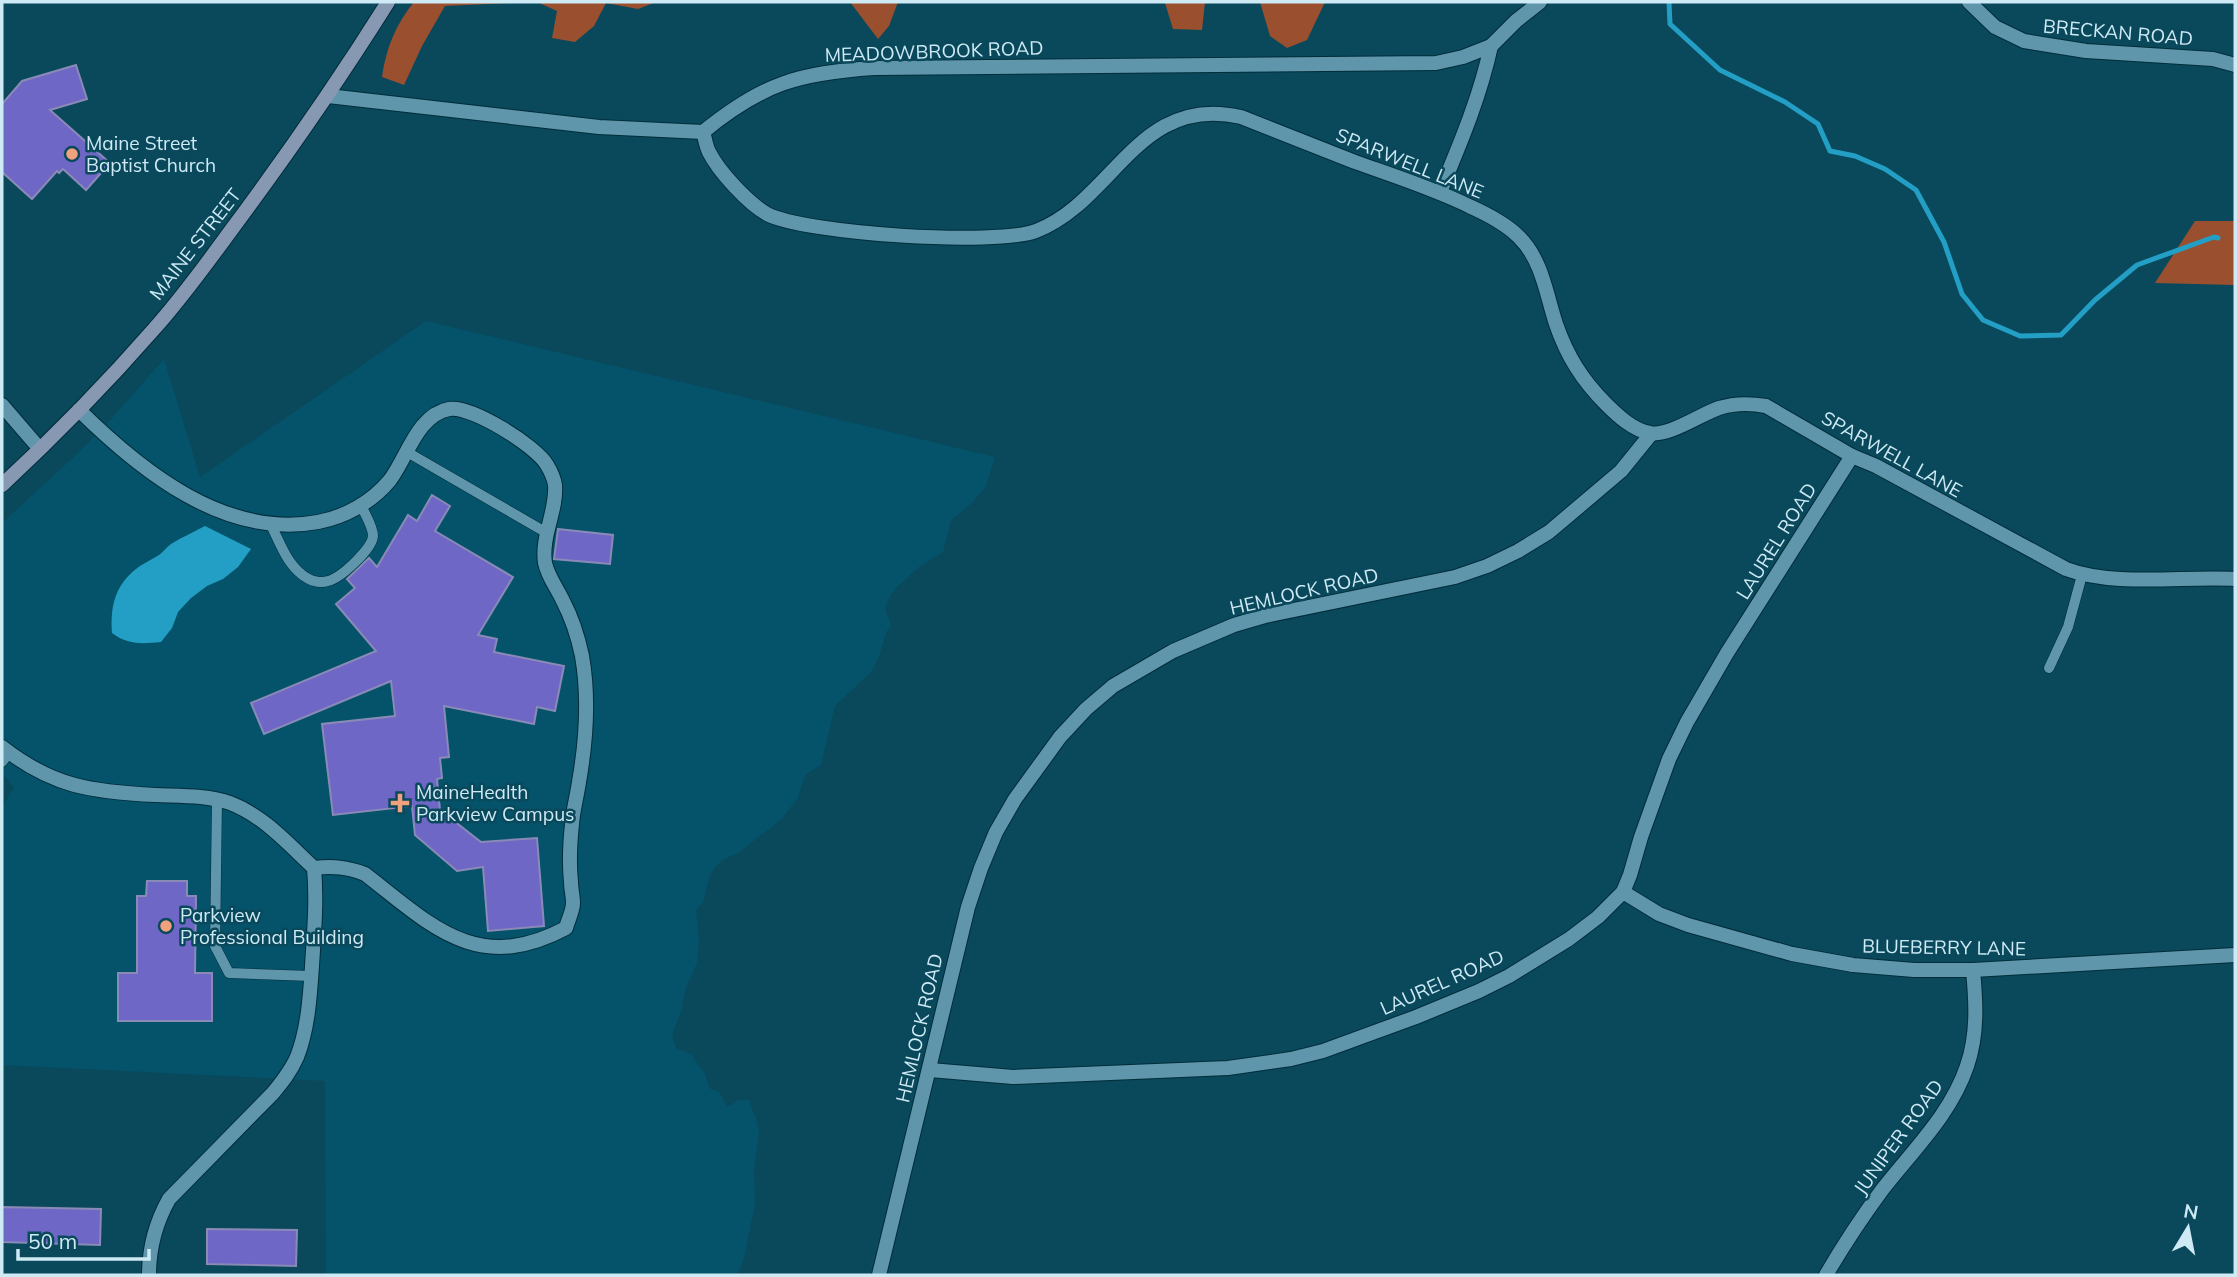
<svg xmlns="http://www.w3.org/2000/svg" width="2237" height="1277" viewBox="0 0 2237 1277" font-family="Mulish,sans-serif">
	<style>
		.built { fill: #04536a }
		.green { fill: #9a502e }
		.water { fill: #239fc5 }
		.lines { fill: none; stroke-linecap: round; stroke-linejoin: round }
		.stream { stroke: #239fc5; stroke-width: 5 }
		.building { fill: #6e67c6; stroke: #8a8ab7; stroke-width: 2 }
		.lane-casing { stroke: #002d3b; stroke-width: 11 }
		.street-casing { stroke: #002d3b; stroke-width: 16 }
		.secondary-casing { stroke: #002d3b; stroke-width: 16 }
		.lane { stroke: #5f96ab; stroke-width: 10 }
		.street { stroke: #5f96ab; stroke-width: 14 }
		.secondary { stroke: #8798b3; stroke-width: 14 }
		.poi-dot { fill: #f2a17e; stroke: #0a485b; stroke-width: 2.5 }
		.labels { text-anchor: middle; stroke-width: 5; stroke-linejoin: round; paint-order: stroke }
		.street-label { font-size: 19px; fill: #ceeaf5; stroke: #0a485b }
		.poi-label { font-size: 19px; fill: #ceeaf5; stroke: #0a485b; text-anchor: start }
	</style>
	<rect width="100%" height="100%" fill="#0a485b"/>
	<path class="built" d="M426,321L995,457L986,486L971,504L951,520L943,552L919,567L895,589L889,598L885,608L891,625L887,631L879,656L872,671L835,706L821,765L805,775L798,798L782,819L737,854L724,859L714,868L708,881L704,900L696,911L699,941L697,963L686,987L681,1011L672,1035L676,1048L691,1054L705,1074L709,1088L719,1092L727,1106H730L738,1100H749L756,1119L759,1131L754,1169L755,1204L744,1258L737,1275H326L325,1081L2,1065V807L14,787L2,773V523L79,452L112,418L164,359L200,477Z"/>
	<g class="green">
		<path d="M414,2H534L445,6L422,46L404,85L382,77C386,48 396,24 414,2Z"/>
		<path d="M537,2H656L638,9L606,3L594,26L575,42L552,38L557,11Z"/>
		<path d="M850,2H898L889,26L878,39Z"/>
		<path d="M1160,2H1205L1202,30L1173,29L1165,3Z"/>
		<path d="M1260,2H1325L1307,40L1287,48L1270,36Z"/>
		<path d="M2195,221H2235V285L2155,283Z"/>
	</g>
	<path class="water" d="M205,526L251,549L238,567L223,579L207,586L191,598L178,612L172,628L161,642C142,644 128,645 112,633C110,604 116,583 140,566C146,562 153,559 159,555C163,552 167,547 171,544C182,537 194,532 205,526Z"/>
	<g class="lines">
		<path class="stream" d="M1669,2L1670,24L1720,70L1785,102L1818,124L1830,151L1855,156L1885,169L1916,190L1944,242L1962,294L1983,320L2020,336L2061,335L2095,300L2137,265L2214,237L2218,238"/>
	</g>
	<g class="building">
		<path d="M76,65L87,99L50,110L110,163L86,190L63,169L59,173L57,171L32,199L2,172V104L22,81Z"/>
		<path d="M432,495L450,506L435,531L513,577L478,635L497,639L494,652L564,666L555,711L537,707L534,724L444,706L449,757L440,758L442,778L437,779L440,810L481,842L537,838L544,926L488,931L483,867L457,871L415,835L412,806L333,815L322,724L395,716L391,681L264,734L251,703L376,651L336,604L355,588L347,579L369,558L377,567L408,515L417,521Z"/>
		<path d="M558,529L613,535L610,564L554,559Z"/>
		<path d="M147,881H187V896H196L195,973H212V1021H118V973H137V896H146Z"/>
		<path d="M2,1207L101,1209L100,1245L2,1242Z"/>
		<path d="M207,1229L297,1230L296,1266L207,1264Z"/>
	</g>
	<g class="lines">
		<defs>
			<g id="lane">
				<path d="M407,452L547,533"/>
				<path d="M271,525C281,545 288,567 307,578C313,582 322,583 328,581C341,578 372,549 373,536C373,526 365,515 361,505"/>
				<path d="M2049,668L2068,627L2082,575"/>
				<path d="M2,762L9,753"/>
				<path d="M217,800L215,946L229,973L311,976"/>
			</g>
			<g id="street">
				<path d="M1969,2L1995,27L2024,41L2086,51L2213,59L2235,65"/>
				<path d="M328,96L599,127L703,132C763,83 799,73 874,68L1436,63L1463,57L1491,46L1516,21L1540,2"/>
				<path d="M703,132C705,138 706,146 709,152C719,172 748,203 767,214C805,234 997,246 1036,231C1114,201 1138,93 1241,117C1279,132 1317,147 1355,162C1394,176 1432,188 1469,206C1487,214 1505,223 1519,237C1542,260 1546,293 1556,324C1567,356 1582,380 1606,404C1618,416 1633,430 1650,433C1668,437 1701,414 1719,408C1735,403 1749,403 1766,406L1852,456L1876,466L2066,569C2114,587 2183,576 2235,579"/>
				<path d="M1440,192C1460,144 1480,97 1491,46"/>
				<path d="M2,405L39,448"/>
				<path d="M79,410C141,471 225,539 318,522C345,517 372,502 390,480C407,458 417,415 449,409C471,405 536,446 547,465C550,470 554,479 555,485C557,511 541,536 545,563C548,577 557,588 563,601C572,618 578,637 582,656C589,696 586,742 579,782C577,796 573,810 572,824C570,843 569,863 571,882C571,889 573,896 573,903C573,911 568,920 566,928C477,975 432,926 365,874C347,867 333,866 314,868"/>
				<path d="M2,747C53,787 92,792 156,795C180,796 207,795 230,803C264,816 288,844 314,868C317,901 314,933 312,966C310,996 308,1029 297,1057C291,1071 282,1082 273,1093L169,1199C155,1224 149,1247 149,1275"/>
				<path d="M1623,892L1659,914L1688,925L1792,954L1853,965L1914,970H1973L2235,955"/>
				<path d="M930,1070L1013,1077L1228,1068L1291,1059L1323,1051L1416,1017L1479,991L1509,976L1569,939L1598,917L1623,892L1630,875L1641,837L1669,759L1687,722L1727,653L1852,456"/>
				<path d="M879,1275L968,907L981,868L996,832L1015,799L1060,737L1086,709L1113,686L1173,651L1234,625L1265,616L1455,577L1487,566L1518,551L1549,532L1621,471L1651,434"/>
				<path d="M1826,1275C1843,1246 1862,1217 1882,1190C1913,1150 1951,1114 1967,1066C1978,1034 1976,1002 1973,970"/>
			</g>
			<path id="secondary" d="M2,485C55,436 106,384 154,329C182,298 207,263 232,229C287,155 339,80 388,2"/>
		</defs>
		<use href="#lane" class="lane-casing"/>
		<use href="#street" class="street-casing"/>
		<use href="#secondary" class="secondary-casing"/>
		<use href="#lane" class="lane"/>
		<use href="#street" class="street"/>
		<use href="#secondary" class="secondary"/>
	</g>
	<g class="poi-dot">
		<circle cx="72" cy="154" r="7"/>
		<path d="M396.5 792.5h7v7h7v7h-7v7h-7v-7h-7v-7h7z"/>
		<circle cx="166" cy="926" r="7"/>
	</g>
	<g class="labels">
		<g class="street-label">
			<text transform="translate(2118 32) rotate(5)" y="7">BRECKAN ROAD</text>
			<text transform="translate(934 51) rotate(-2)" y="7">MEADOWBROOK ROAD</text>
			<text transform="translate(1410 163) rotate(22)" y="7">SPARWELL LANE</text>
			<text transform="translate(195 244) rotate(-52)" y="7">MAINE STREET</text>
			<text transform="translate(1892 454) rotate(29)" y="7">SPARWELL LANE</text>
			<text transform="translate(1776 541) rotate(-58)" y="7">LAUREL ROAD</text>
			<text transform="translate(1304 591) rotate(-13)" y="7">HEMLOCK ROAD</text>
			<text transform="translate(1944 947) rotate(1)" y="7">BLUEBERRY LANE</text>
			<text transform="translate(1442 982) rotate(-24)" y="7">LAUREL ROAD</text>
			<text transform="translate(919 1028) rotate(-77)" y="7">HEMLOCK ROAD</text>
			<text transform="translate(1898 1137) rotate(-54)" y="7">JUNIPER ROAD</text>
		</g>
		<g class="poi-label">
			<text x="86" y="150">Maine Street<tspan x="86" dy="22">Baptist Church</tspan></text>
			<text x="416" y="799">MaineHealth<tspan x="416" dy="22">Parkview Campus</tspan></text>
			<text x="180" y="922">Parkview<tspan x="180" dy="22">Professional Building</tspan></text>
		</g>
	</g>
	<rect width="2237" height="1277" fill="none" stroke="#ceeaf5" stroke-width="7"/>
	<g transform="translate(2188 1228) rotate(10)" stroke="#0a485b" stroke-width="5" paint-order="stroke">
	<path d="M0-5L12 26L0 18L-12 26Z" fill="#ceeaf5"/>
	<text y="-10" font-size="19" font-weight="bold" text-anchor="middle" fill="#ceeaf5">N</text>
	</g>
	<path d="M18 1249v10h131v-10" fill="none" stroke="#ceeaf5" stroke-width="3.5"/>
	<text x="28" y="1249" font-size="21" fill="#ceeaf5" stroke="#0a485b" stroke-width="5" paint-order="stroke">50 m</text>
</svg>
